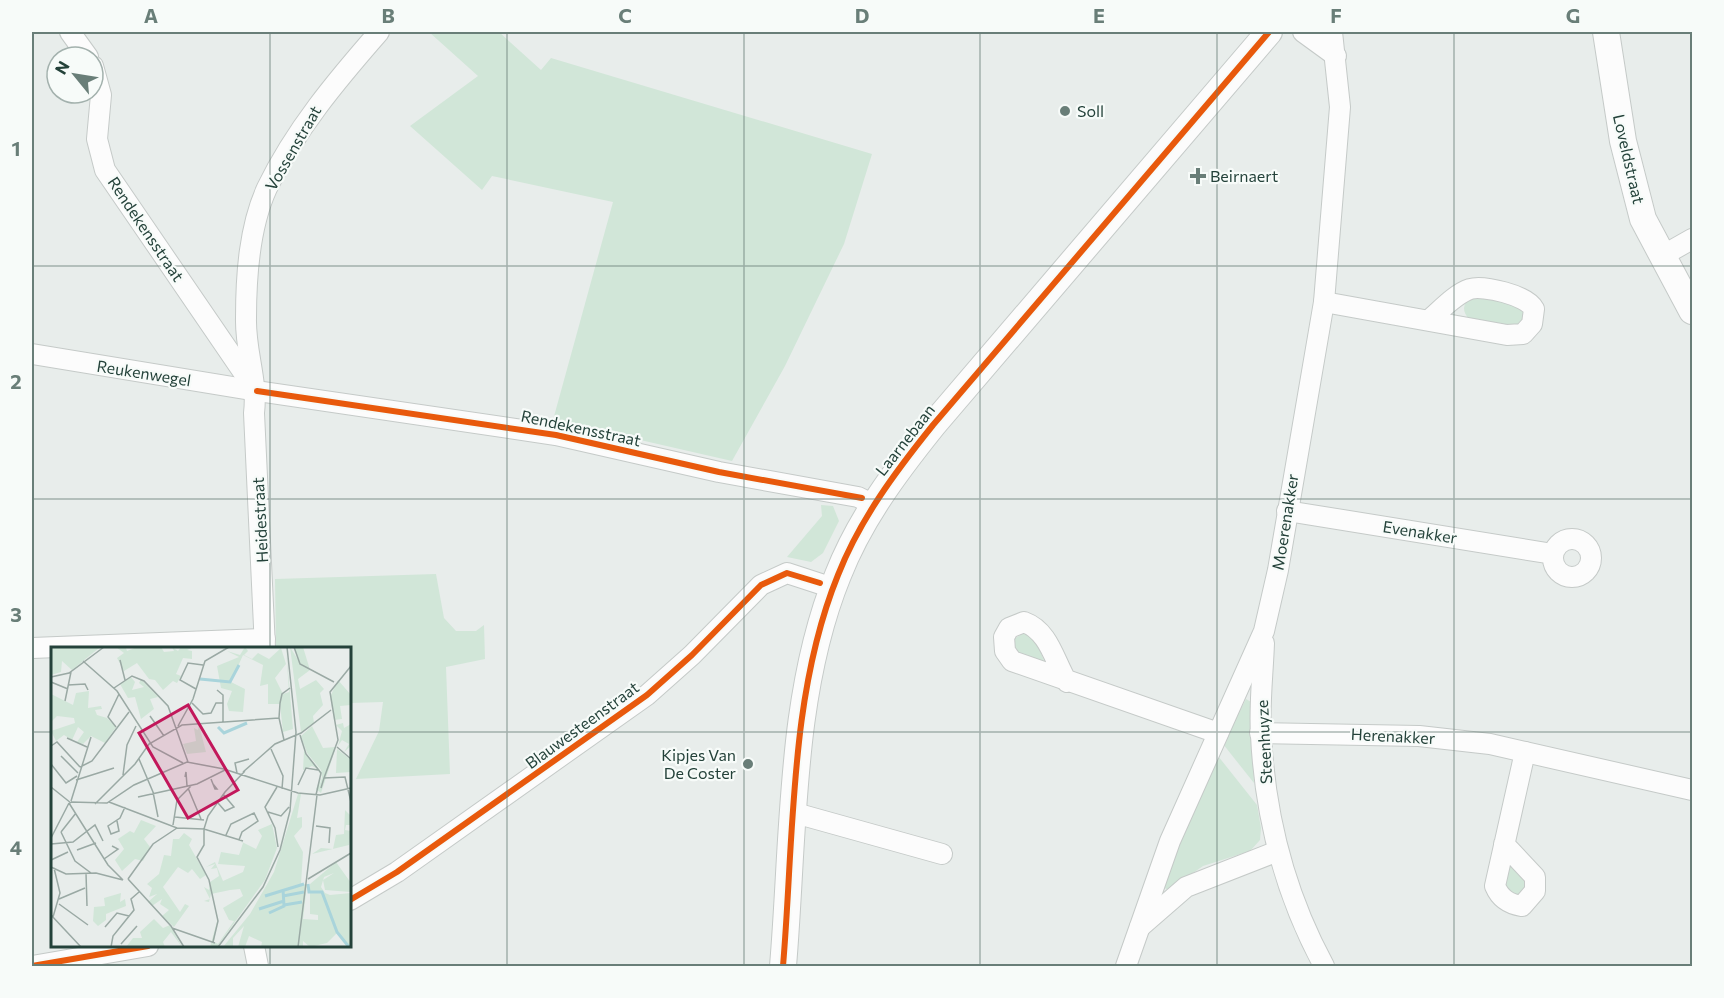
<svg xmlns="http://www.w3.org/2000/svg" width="1724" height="998" viewBox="0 0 1724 998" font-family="Commissioner,sans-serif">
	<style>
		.green { fill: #d1e6d8 }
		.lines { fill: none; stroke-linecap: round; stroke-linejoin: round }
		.minor-casing { stroke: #c5cac8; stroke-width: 22 }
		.tertiary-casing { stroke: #c5cac8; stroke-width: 28 }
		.minor { stroke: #fcfcfc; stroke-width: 20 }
		.tertiary { stroke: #fcfcfc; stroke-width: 26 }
		.cycleway-casing { stroke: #f7fbf9; stroke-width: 10 }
		.cycleway { stroke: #e8590c; stroke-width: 6 }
		.grid { fill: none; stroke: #697e78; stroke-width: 1.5; stroke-opacity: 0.55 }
		.poi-dot { fill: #697e78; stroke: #f7fbf9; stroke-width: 2 }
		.labels { text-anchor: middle; stroke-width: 4.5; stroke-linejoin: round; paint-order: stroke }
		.poi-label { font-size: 16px; fill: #24423a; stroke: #f7fbf9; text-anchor: start }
		.street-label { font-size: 16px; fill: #24423a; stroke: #f7fbf9 }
		.inset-river { fill: none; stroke: #a9d4db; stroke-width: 3 }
		.inset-road { fill: none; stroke: #9aa9a4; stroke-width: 1.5 }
		.view { fill: #c2185b; fill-opacity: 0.15; stroke: #c2185b; stroke-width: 3 }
		.inset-edge { fill: none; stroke: #24423a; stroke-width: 3 }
		.neatline { fill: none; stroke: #697e78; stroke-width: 2 }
		.grid-label { font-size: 20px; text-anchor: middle; font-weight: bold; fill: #697e78 }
	</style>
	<rect width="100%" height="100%" fill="#e8edeb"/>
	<g class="green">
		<path d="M429,32H499L541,70L551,58L872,154L844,244L785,366L732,461L553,420L613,202L492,176L482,190L410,126L478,76Z"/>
		<path d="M1475,296L1518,304L1522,306L1527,318L1516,327L1469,319C1460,309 1464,301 1475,296Z"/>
		<path d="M821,505L833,506L839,521L823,553L811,562L787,557L822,516Z"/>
		<path d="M436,574L444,618L456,631H476L484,625L485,659L446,667L450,774L356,779L379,731L383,702L350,703V648H276L275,579Z"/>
		<path d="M1025,632L1034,636L1045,663C1031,658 1013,657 1014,639Z"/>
		<path d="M1246,699L1251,702L1254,783L1223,744Z"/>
		<path d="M1218,756L1257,805L1261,828L1260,840L1250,851L1203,866L1170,889H1166L1162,884Z"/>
		<path d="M1509,862L1528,883L1522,897L1504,890Z"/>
	</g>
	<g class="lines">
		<defs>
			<g id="minor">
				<path d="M70,32L88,57"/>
				<path d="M1303,32L1336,56"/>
				<path d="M93,66L101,95L97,139L105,170L250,382"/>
				<path d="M1662,256L1692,239"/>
				<path d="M1324,302L1507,335L1523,334L1532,324L1534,309C1527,295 1483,285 1470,289C1455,294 1441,310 1429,320"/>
				<path d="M32,354L257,391L556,435L719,472L858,497L874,505"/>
				<path d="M1287,511L1553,554"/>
				<circle cx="1572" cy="558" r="19"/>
				<path d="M1264,643C1263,673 1259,704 1261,735C1265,817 1285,894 1324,966"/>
				<path d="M32,648L265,639"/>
				<path d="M265,648L254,413C258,381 245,351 246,318C246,276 249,227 267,188C295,130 337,80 379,32"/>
				<path d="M1067,682C1054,660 1049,631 1024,622L1009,628L1004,637L1005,651L1012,661L1218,733"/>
				<path d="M1260,733L1419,736L1490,744L1692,790"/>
				<path d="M795,813L942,854"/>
				<path d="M1504,844L1535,877V891L1522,906C1508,904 1500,898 1495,886L1525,752"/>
				<path d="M350,900L397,872L647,695L692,655L761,585L787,573L833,588"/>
				<path d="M1140,927L1186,887L1278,851"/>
				<path d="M254,946L258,966"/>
				<path d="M32,966L148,946"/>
				<path d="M1126,966L1170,841L1264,631L1278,570L1324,302L1340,107L1332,32"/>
			</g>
			<g id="tertiary">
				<path d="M1606,32L1623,141L1643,219L1692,311"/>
				<path d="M783,966C794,838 789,695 838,575C860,519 896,471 933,425L1269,32"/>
			</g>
		</defs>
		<use href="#minor" class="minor-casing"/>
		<use href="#tertiary" class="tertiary-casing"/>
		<use href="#minor" class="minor"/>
		<use href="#tertiary" class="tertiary"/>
		<defs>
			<g id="cycleway">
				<path d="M257,391L556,435L719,472L862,498"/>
				<path d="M350,900L397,872L647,695L692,655L761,585L787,573L820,583"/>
				<path d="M32,966L148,946"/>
				<path d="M783,966C794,838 789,695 838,575C860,519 896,471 933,425L1269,32"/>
			</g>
		</defs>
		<use href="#cycleway" class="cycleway-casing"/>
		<use href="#cycleway" class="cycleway"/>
	</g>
	<path class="grid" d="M270,32V648M507,32V966M744,32V966M980,32V966M1217,32V966M1454,32V966M32,266H1692M32,499H1692M32,732H52M350,732H1692M270,946V966"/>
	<g class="poi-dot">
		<circle cx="1065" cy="111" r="6"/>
		<path d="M1195 167h6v6h6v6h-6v6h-6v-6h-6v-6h6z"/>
		<circle cx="748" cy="764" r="6"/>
	</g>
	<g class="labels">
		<g class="poi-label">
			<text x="1077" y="117">Soll</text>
			<text x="1210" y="182">Beirnaert</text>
			<text x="736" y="761" text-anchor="end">Kipjes Van<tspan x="736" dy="18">De Coster</tspan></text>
		</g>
		<g class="street-label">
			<text transform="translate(293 148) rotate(-60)" y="6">Vossenstraat</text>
			<text transform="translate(1629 159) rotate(77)" y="6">Loveldstraat</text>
			<text transform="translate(146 229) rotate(56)" y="6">Rendekensstraat</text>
			<text transform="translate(144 373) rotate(9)" y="6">Reukenwegel</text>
			<text transform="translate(581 428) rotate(12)" y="6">Rendekensstraat</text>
			<text transform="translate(905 440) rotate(-52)" y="6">Laarnebaan</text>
			<text transform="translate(260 520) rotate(-93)" y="6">Heidestraat</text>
			<text transform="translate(1285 522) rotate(-81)" y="6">Moerenakker</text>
			<text transform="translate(1420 532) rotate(9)" y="6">Evenakker</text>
			<text transform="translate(582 725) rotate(-36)" y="6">Blauwesteenstraat</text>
			<text transform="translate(1393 736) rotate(3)" y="6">Herenakker</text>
			<text transform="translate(1264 742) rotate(-93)" y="6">Steenhuyze</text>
		</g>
	</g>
	<g transform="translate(51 647)">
		<rect width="300" height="300" fill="#e8edeb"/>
		<path d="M0,0H47L48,1L21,23L11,14L10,25L0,28ZM65,0L75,1L76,4L86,0H110L113,5L123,4L121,0L127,4L130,0H143L136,3L141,4V12L132,11L125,27L130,29L126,36L122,34L112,43L104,33L98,32L86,16L73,24L66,11L73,6ZM194,0L197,4L193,8L201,12L207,6L218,12L230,1L235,17L224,31L232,47L238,45L235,0L242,82L232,85L229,57H210H217V37L209,39L212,18L192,8L180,35L194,42L192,65L178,64L176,57L181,44L170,41L166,19L188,10L176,4L189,8ZM239,0L249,16L243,0H252L259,23L247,32L249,42L265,33L273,42L269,46L272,58L262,69L263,76L250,85ZM80,30L84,35L81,43L93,40L88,36L90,32L107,50L99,52L103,62L90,72L84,50L77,51L69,37ZM287,33L300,48V58L289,59L291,72L283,73L279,50ZM38,44L37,61L50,59L51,62L44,63L46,68L56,71L65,80L54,96L40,89L32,97L26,95L33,85L27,80L21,93L13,88L5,94L0,84L24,76L23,71L6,69L0,75V47L22,58L25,46ZM292,76L293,81L300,77V99L293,105L298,97L291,93L287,99L291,84L285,78ZM148,78L155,105L136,107L132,97L145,94L143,81L147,83ZM261,79L272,101L285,100L270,146L265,142L270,130L267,122L261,119L252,123L253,104L269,123L270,130L268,140L271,131L270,123L256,106L250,89ZM286,102L300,113V125L285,126ZM247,147H250L246,171L251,170V180L243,189L252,205L250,237L241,239L256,237L252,272L267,273V268L259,267V237L285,215L300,236V245L274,243L272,233L283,226L273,230L270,240L274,246L279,248L300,246V300L286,286L276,296L259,300L252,294V300H210L211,295L198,289L194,300H187L193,279L182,291V300H172L199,267L223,225ZM294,163L300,169V178H295L294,183L300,184L298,198L261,207L270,201L282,202L285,188L293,187ZM90,173L105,179L93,192L99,200L92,214L84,212L71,224L64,213L73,202L67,192L79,184L83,186ZM221,177L226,201L214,233L166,300H159L167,271L163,295L167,297L183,274L178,273L172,261L192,249L189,242L179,243L160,247L158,255L153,254L159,252L153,240L158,243L159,235L168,229L166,221L160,222L164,217L155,220L164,215L172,234L192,225L194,219L167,217L170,205L188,208L192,196L185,192L205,202L211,189L207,183ZM133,186L141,192L138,198L155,228L149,232L141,222L137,226L127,220L112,240L129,265L134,257L138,259L123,280L111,269L118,263L109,257L111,252L101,259L97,255L106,247L98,250L101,241L96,237L108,227L113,208L120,209L122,192H128ZM70,246L69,255L74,252L75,259L55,267V273L47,279L42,274L43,260L54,259L53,251ZM103,272L112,281L119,278L131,300L120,285L112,295L114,300H75L82,291H91L89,285Z" fill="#d1e6d8"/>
		<path class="inset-river" d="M149,32L179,35L188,18M167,80L173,86L196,76M257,237L258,245H271L286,285L298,300M214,249L253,237M232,249L253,245M233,258L251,255M208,262L233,254M218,266L233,259L232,242"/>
		<path class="inset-road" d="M243,0L249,17L283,35M69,13L74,33M32,14L66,44L102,100L132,116M0,30L18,26L53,0M0,35L17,42M17,38L34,37L37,43M63,41L81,29L93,34L117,59L137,115M145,42L129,33L137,16L152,18M166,43L172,48V75M14,54L20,25M141,56L152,67L160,66L165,56H172M99,69L113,89M127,79L142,52L154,14L178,0M65,80L57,70L68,47M249,88L255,107L270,126L265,148M16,91L36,100M233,93L228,71L229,56L231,47L239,41M0,99L6,95L29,120M286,100L300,112M220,102L232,129L231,142M10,109L27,126M88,112L102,145L107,170M0,117L15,136L26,129M29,120L41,114L78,65M192,125L224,97L250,86L280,63M186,126L184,116L198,112M72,128L76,98L85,79M134,130L135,125L136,139M273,131L287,93L279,45L300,19M160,132L164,142H166L162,137M25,133L63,121M247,138L255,121L267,123M0,140L20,156M226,140L214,160L224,181L227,200M137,141L150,172M270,141L273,131L294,130L300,155M87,150L146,137L176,122M20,154L40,90M20,155L56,156L83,138L136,115L173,122L247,146L269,148L300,141M58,155L126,181L153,182L157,169L174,145L194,124M18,156L57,218L72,233M167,156L174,164L183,160L172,147M44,157L84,117L98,97L131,78L228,71M217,165L230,169L238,160M124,170L153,173M66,174L68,184L60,187L57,179L69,171L74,160M122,178L126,153L140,139M265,179L279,181L278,196M10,185L24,214L40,226M10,185L25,166M175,188L180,177L203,166L207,174L191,185L188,193M0,191L18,156M0,197L22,195L44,178L52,194M26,203L45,196M53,212L67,202L61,199M0,213L17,205M0,220L15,227L45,226L72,233M35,226L36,259M77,232L120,279L133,300M77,232L102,197L126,181M257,232L300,206M8,252L34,241M8,257L37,278M0,268L30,300M2,270L9,246L3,221M54,280L66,266L78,269M121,281L164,296M162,295L167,274L158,233L146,210L153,198V182L192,194M70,297L86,279M60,300L62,289L83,263L80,252L88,245M167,300L212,240L229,203L239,164L245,85L236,0M247,300L266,148"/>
		<path class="view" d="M137,58L187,143L137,171L88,86Z"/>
		<rect width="300" height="300" class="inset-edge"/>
	</g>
	<rect width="1724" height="998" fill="none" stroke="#f7fbf9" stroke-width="66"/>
	<g transform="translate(75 75) rotate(300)"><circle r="28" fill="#f7fbf9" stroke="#a3b1ad" stroke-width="1.5"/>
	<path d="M0-4.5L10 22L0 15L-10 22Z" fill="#697e78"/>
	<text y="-9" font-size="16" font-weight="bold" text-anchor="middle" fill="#24423a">N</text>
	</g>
	<rect x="33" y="33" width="1658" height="932" class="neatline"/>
	<g class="grid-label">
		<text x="151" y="23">A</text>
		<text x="388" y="23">B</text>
		<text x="625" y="23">C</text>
		<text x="862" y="23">D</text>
		<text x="1099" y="23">E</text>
		<text x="1336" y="23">F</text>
		<text x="1573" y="23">G</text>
		<text x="16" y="156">1</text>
		<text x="16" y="389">2</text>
		<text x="16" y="622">3</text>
		<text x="16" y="855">4</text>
	</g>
</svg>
